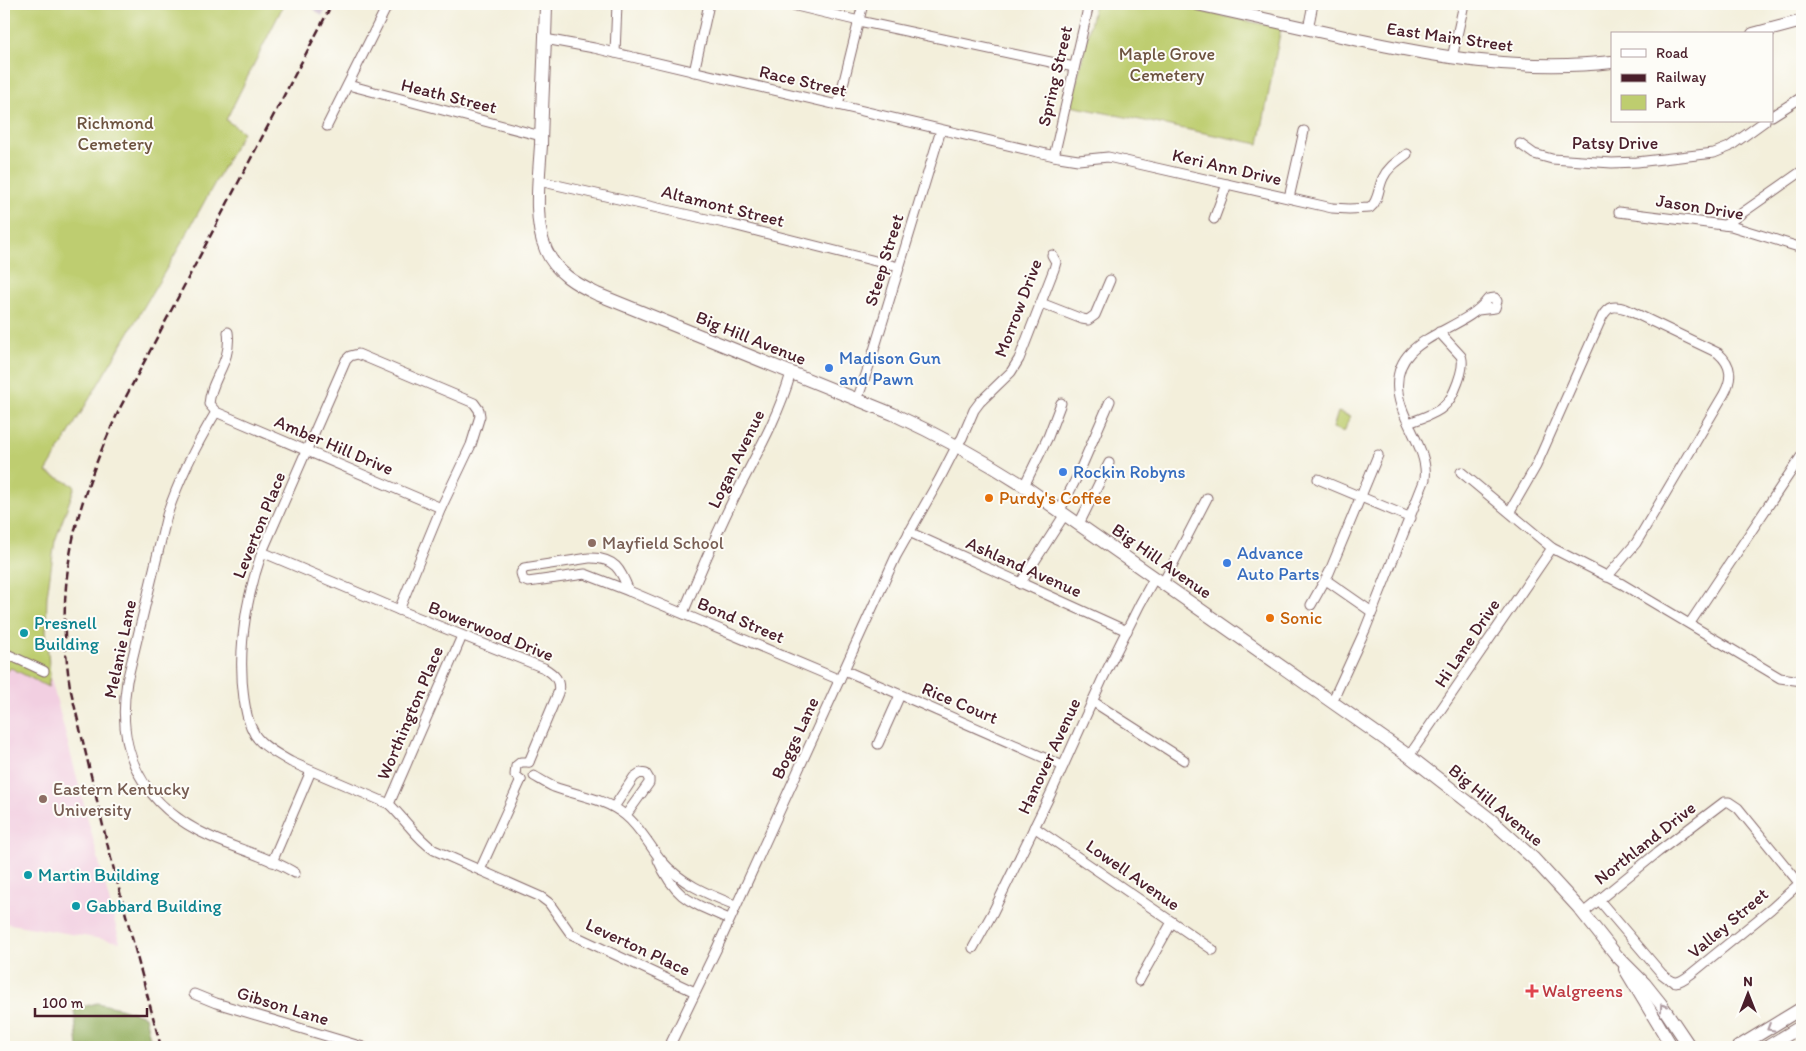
<svg xmlns="http://www.w3.org/2000/svg" width="1806" height="1051" viewBox="0 0 1806 1051" font-family="Itim,sans-serif">
	<style>
		.built { fill: #f2cfe1 }
		.industrial { fill: #cfbdcf }
		.green { fill: #becd6f; stroke: #84764d }
		.forest { fill: #96b062; stroke: #706846 }
		.lines { fill: none; stroke-linecap: round; stroke-linejoin: round }
		.minor-casing { stroke: #856869; stroke-width: 11 }
		.primary-casing { stroke: #856869; stroke-width: 14 }
		.minor { stroke: #fff; stroke-width: 9 }
		.primary { stroke: #fff; stroke-width: 12 }
		.rail { stroke: #4a1f2b; stroke-width: 2.5; stroke-dasharray: 8 4; stroke-linecap: butt }
		.oneway { stroke: #ae9aa0 }
		.shop-dot { fill: #3f7fe0; stroke: #fdfcf7; stroke-width: 2 }
		.food-dot { fill: #e8710a; stroke: #fdfcf7; stroke-width: 2 }
		.education-dot { fill: #8d6e63; stroke: #fdfcf7; stroke-width: 2 }
		.culture-dot { fill: #0f9aa8; stroke: #fdfcf7; stroke-width: 2 }
		.health-dot { fill: #e0444e; stroke: #fdfcf7; stroke-width: 2 }
		.labels { text-anchor: middle; stroke-width: 4; stroke-linejoin: round; paint-order: stroke }
		.street-label { font-size: 18px; fill: #4a1f2b; stroke: #fdfcf7 }
		.park-label { font-size: 18px; fill: #6d533f; stroke: #fdfcf7 }
		.shop-label { font-size: 18px; fill: #366cbe; stroke: #fdfcf7; text-anchor: start }
		.food-label { font-size: 18px; fill: #c56008; stroke: #fdfcf7; text-anchor: start }
		.education-label { font-size: 18px; fill: #785e54; stroke: #fdfcf7; text-anchor: start }
		.culture-label { font-size: 18px; fill: #0d838f; stroke: #fdfcf7; text-anchor: start }
		.health-label { font-size: 18px; fill: #be3a42; stroke: #fdfcf7; text-anchor: start }
	</style>
	<rect width="100%" height="100%" fill="#fdfcf7"/>
	<filter id="ink" filterUnits="userSpaceOnUse"><feTurbulence type="fractalNoise" baseFrequency=".02" numOctaves="2"/><feDisplacementMap in="SourceGraphic" scale="10" xChannelSelector="R" yChannelSelector="G"/><feConvolveMatrix kernelMatrix="1 2 1 2 8 2 1 2 1" color-interpolation-filters="sRGB"/></filter>
	<filter id="wash" filterUnits="userSpaceOnUse"><feTurbulence type="fractalNoise" baseFrequency=".0096" numOctaves="4" result="noise"/><feDisplacementMap in="SourceGraphic" scale="20" xChannelSelector="R" yChannelSelector="G"/><feGaussianBlur stdDeviation="1.12" result="paint"/><feColorMatrix in="noise" values="0 0 0 0 0 0 0 0 0 0 0 0 0 0 0 0 0 1.4 0 .05"/><feComposite in="paint" operator="in"/></filter>
	<g filter="url(#wash)">
		<rect width="100%" height="100%" fill="#f3efdb"/>
		<path class="built" d="M4,451L75,486L55,541L47,596L46,631L50,675L120,942L4,923Z"/>
		<path class="industrial" d="M308,4H328L322,16Z"/>
		<g class="green">
			<path d="M4,4H284L226,120L243,132L177,251L46,472L75,486L55,541L47,596L46,631L50,675L48,687L11,668L4,673Z"/>
			<path d="M1095,4H1166L1281,28L1259,144L1071,106Z"/>
			<path d="M1338,412L1350,416L1344,432L1333,428Z"/>
		</g>
		<path class="forest" d="M97,1003L120,1008L145,1016L152,1047H78L74,1009Z"/>
	</g>
	<g filter="url(#ink)">
		<g class="lines">
			<defs>
				<g id="minor">
					<path d="M788,4L859,21L1074,67"/>
					<path d="M1308,29L1313,4"/>
					<path d="M545,39L594,48L1059,157L1078,160L1108,157L1332,208L1349,209L1370,208C1379,201 1378,188 1383,178C1388,167 1398,161 1407,154"/>
					<path d="M615,53L617,4"/>
					<path d="M1452,58L1464,4"/>
					<path d="M694,72L709,4"/>
					<path d="M348,85L541,136"/>
					<path d="M838,105L863,4"/>
					<path d="M1772,116L1802,97"/>
					<path d="M327,126L388,4"/>
					<path d="M1520,144L1534,154L1552,159L1612,163L1637,162L1714,153L1729,147L1765,121"/>
					<path d="M1054,156L1089,4"/>
					<path d="M539,181L733,225L899,267"/>
					<path d="M1289,198L1304,131"/>
					<path d="M1619,212L1731,226L1802,248"/>
					<path d="M1214,219L1227,184"/>
					<path d="M1725,225L1802,171"/>
					<path d="M1041,303L1082,319L1088,320L1095,315L1110,280"/>
					<path d="M228,332C232,363 211,377 209,404L216,412L441,508"/>
					<path d="M857,400L871,360L941,130"/>
					<path d="M216,412C196,445 179,479 167,515L127,681C115,754 144,807 211,837C239,850 270,857 295,873"/>
					<path d="M1409,423C1420,418 1435,415 1444,406C1453,399 1466,367 1461,356L1439,332"/>
					<path d="M1461,472L1552,548L1622,584L1780,678L1802,681"/>
					<path d="M1318,479L1411,518"/>
					<path d="M1024,486L1048,437L1061,403"/>
					<path d="M1060,510L1077,477L1110,401"/>
					<path d="M1510,511L1536,466L1602,317C1608,306 1614,305 1626,309L1718,353C1733,366 1732,379 1724,394L1636,543L1607,577"/>
					<path d="M1079,524L1109,463"/>
					<path d="M909,532L1127,631"/>
					<path d="M262,552L399,610L544,668C554,674 561,680 558,693L529,762"/>
					<path d="M589,558C615,557 621,570 629,591L585,574L528,582L523,580L521,573L524,568Z"/>
					<path d="M1326,580L1372,612"/>
					<path d="M1163,583L1207,498"/>
					<path d="M1020,584L1065,514"/>
					<path d="M629,591L840,680"/>
					<path d="M1311,605L1329,573L1378,455"/>
					<path d="M399,610L441,508L471,445L480,416L479,410L474,403L358,354L350,356L346,360L262,552C246,599 237,649 244,699C246,712 248,723 255,735C262,746 279,755 291,762L389,804C405,819 416,838 434,850L541,897L549,903L571,934L695,992"/>
					<path d="M683,613C699,575 715,536 734,498C755,457 778,418 791,373"/>
					<path d="M1690,623L1802,455"/>
					<path d="M4,662L7,654L44,671"/>
					<path d="M844,670L1063,766"/>
					<path d="M1092,701L1184,760"/>
					<path d="M1332,702L1365,630L1425,479C1429,450 1401,421 1398,392C1391,335 1462,334 1488,299L1495,298L1497,301L1495,308L1478,310"/>
					<path d="M878,744L900,695"/>
					<path d="M1409,756L1552,548"/>
					<path d="M534,776C541,780 547,784 554,787C579,796 604,798 625,815C640,827 649,845 661,860C680,883 707,894 735,905"/>
					<path d="M521,780L515,775L516,766L521,762H529"/>
					<path d="M389,804L462,636"/>
					<path d="M614,807L634,777L640,773L646,774L649,779V783L626,815"/>
					<path d="M1034,827L1213,950"/>
					<path d="M658,860C676,900 691,902 729,919"/>
					<path d="M272,862L311,771"/>
					<path d="M480,870L521,780"/>
					<path d="M1599,900L1662,974C1675,985 1678,984 1691,974L1771,909L1802,881"/>
					<path d="M1583,913L1658,852L1724,802H1729L1738,808L1800,884"/>
					<path d="M973,948L993,912L1051,793L1102,680L1140,604L1155,577"/>
					<path d="M1139,981L1172,922"/>
					<path d="M194,994L216,1003L363,1047"/>
					<path d="M669,1047L717,948L896,556L939,480L957,445L962,438L974,410L980,402L1011,372L1019,359L1054,269L1056,262L1052,255"/>
				</g>
				<g id="primary">
					<path d="M546,4C545,51 542,98 541,145C539,177 533,221 546,250C556,273 576,284 597,294L893,414C939,435 982,459 1024,486L1409,756L1490,819L1534,859L1578,907L1617,956L1645,984L1661,1004L1690,1047"/>
					<path d="M1197,4C1246,15 1296,26 1345,37C1435,57 1520,72 1612,62"/>
					<path d="M1753,34L1802,21"/>
					<path d="M1625,969L1672,1047"/>
					<path d="M1738,1047L1802,1008"/>
					<path d="M1767,1047L1802,1026"/>
				</g>
			</defs>
			<use href="#minor" class="minor-casing"/>
			<use href="#primary" class="primary-casing"/>
			<use href="#minor" class="minor"/>
			<use href="#primary" class="primary"/>
			<path class="rail" d="M161,1047L109,851L70,687C54,579 75,505 120,408L332,4"/>
		</g>
		<defs><path id="oneway-chevron" d="M-2-3.5L2.5 0L-2 3.5" fill="none" stroke-width="1.6" stroke-linecap="round" stroke-linejoin="round" transform="scale(1.25)"/></defs>
		<g class="oneway">
			<use href="#oneway-chevron" transform="translate(1663 1007) rotate(-126)"/>
			<use href="#oneway-chevron" transform="translate(1770 1028) rotate(149)"/>
		</g>
	</g>
	<g class="shop-dot">
		<circle cx="829" cy="368" r="5"/>
		<circle cx="1063" cy="472" r="5"/>
		<circle cx="1227" cy="563" r="5"/>
	</g>
	<g class="food-dot">
		<circle cx="989" cy="498" r="5"/>
		<circle cx="1270" cy="618" r="5"/>
	</g>
	<g class="education-dot">
		<circle cx="592" cy="543" r="5"/>
		<circle cx="43" cy="799" r="5"/>
	</g>
	<g class="culture-dot">
		<circle cx="24" cy="633" r="5"/>
		<circle cx="28" cy="875" r="5"/>
		<circle cx="76" cy="906" r="5"/>
	</g>
	<path class="health-dot" d="M1529.5 983.5h5v5h5v5h-5v5h-5v-5h-5v-5h5z"/>
	<g class="labels">
		<g class="street-label">
			<text transform="translate(1450 37) rotate(8)" y="6">East Main Street</text>
			<text transform="translate(1055 76) rotate(-77)" y="6">Spring Street</text>
			<text transform="translate(803 81) rotate(13)" y="6">Race Street</text>
			<text transform="translate(449 96) rotate(14)" y="6">Heath Street</text>
			<text x="1615" y="149">Patsy Drive</text>
			<text transform="translate(1227 167) rotate(13)" y="6">Keri Ann Drive</text>
			<text transform="translate(723 206) rotate(14)" y="6">Altamont Street</text>
			<text transform="translate(1700 207) rotate(9)" y="6">Jason Drive</text>
			<text transform="translate(884 260) rotate(-73)" y="6">Steep Street</text>
			<text transform="translate(1018 308) rotate(-69)" y="6">Morrow Drive</text>
			<text transform="translate(751 338) rotate(22)" y="6">Big Hill Avenue</text>
			<text transform="translate(334 445) rotate(23)" y="6">Amber Hill Drive</text>
			<text transform="translate(736 459) rotate(-64)" y="6">Logan Avenue</text>
			<text transform="translate(259 525) rotate(-68)" y="6">Leverton Place</text>
			<text transform="translate(1162 561) rotate(35)" y="6">Big Hill Avenue</text>
			<text transform="translate(1024 567) rotate(24)" y="6">Ashland Avenue</text>
			<text transform="translate(741 620) rotate(23)" y="6">Bond Street</text>
			<text transform="translate(491 631) rotate(22)" y="6">Bowerwood Drive</text>
			<text transform="translate(1467 643) rotate(-56)" y="6">Hi Lane Drive</text>
			<text transform="translate(120 649) rotate(-78)" y="6">Melanie Lane</text>
			<text transform="translate(960 703) rotate(23)" y="6">Rice Court</text>
			<text transform="translate(410 713) rotate(-67)" y="6">Worthington Place</text>
			<text transform="translate(795 738) rotate(-65)" y="6">Boggs Lane</text>
			<text transform="translate(1049 756) rotate(-65)" y="6">Hanover Avenue</text>
			<text transform="translate(1496 805) rotate(40)" y="6">Big Hill Avenue</text>
			<text transform="translate(1645 843) rotate(-38)" y="6">Northland Drive</text>
			<text transform="translate(1133 875) rotate(35)" y="6">Lowell Avenue</text>
			<text transform="translate(1728 923) rotate(-40)" y="6">Valley Street</text>
			<text transform="translate(638 947) rotate(25)" y="6">Leverton Place</text>
			<text transform="translate(283 1006) rotate(17)" y="6">Gibson Lane</text>
		</g>
		<g class="park-label">
			<text x="1167" y="60">Maple Grove<tspan x="1167" dy="21">Cemetery</tspan></text>
			<text x="115" y="129">Richmond<tspan x="115" dy="21">Cemetery</tspan></text>
		</g>
		<g class="shop-label">
			<text x="839" y="364">Madison Gun<tspan x="839" dy="21">and Pawn</tspan></text>
			<text x="1073" y="478">Rockin Robyns</text>
			<text x="1237" y="559">Advance<tspan x="1237" dy="21">Auto Parts</tspan></text>
		</g>
		<g class="food-label">
			<text x="999" y="504">Purdy's Coffee</text>
			<text x="1280" y="624">Sonic</text>
		</g>
		<g class="education-label">
			<text x="602" y="549">Mayfield School</text>
			<text x="53" y="795">Eastern Kentucky<tspan x="53" dy="21">University</tspan></text>
		</g>
		<g class="culture-label">
			<text x="34" y="629">Presnell<tspan x="34" dy="21">Building</tspan></text>
			<text x="38" y="881">Martin Building</text>
			<text x="86" y="912">Gabbard Building</text>
		</g>
		<g class="health-label">
			<text x="1542" y="997">Walgreens</text>
		</g>
	</g>
	<rect width="1806" height="1051" fill="none" stroke="#fdfcf7" stroke-width="20"/>
	<rect x="1611" y="32" width="162" height="90" fill="#fdfcf7" stroke="#b5a4a5"/>
	<rect x="1621" y="49" width="25" height="8" fill="#ffffff" stroke="#b5a4a5"/>
	<text x="1656" y="58" font-size="15" fill="#4a1f2b">Road</text>
	<rect x="1621" y="74" width="25" height="8" fill="#4a1f2b" stroke="#b5a4a5"/>
	<text x="1656" y="82" font-size="15" fill="#4a1f2b">Railway</text>
	<rect x="1621" y="95" width="25" height="15" fill="#becd6f" stroke="#b5a4a5"/>
	<text x="1656" y="108" font-size="15" fill="#4a1f2b">Park</text>
	<g transform="translate(1748 994)" stroke="#fdfcf7" stroke-width="4" paint-order="stroke">
	<path d="M0-4L9 19L0 12L-9 19Z" fill="#4a1f2b"/>
	<text y="-8" font-size="14" font-weight="bold" text-anchor="middle" fill="#4a1f2b">N</text>
	</g>
	<path d="M35 1008v8h112v-8" fill="none" stroke="#4a1f2b" stroke-width="2.5"/>
	<text x="42" y="1008" font-size="15" fill="#4a1f2b" stroke="#fdfcf7" stroke-width="4" paint-order="stroke">100 m</text>
</svg>
